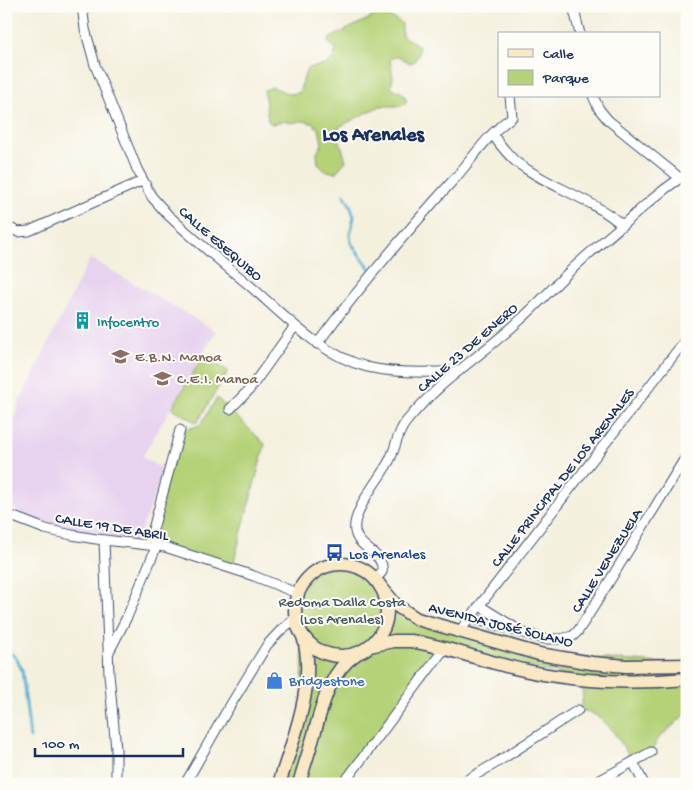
<svg xmlns="http://www.w3.org/2000/svg" width="693" height="790" viewBox="0 0 693 790" font-family="'Gochi Hand',sans-serif">
	<style>
		.built { fill: #e7d2ef }
		.green { fill: #b5d278; stroke: #68806b }
		.lines { fill: none; stroke-linecap: round; stroke-linejoin: round }
		.stream { stroke: #55b0d3; stroke-width: 3 }
		.street-casing { stroke: #3c4c71; stroke-width: 11 }
		.secondary-casing { stroke: #3c4c71; stroke-width: 15 }
		.street { stroke: #fff; stroke-width: 9 }
		.secondary { stroke: #fae7c3; stroke-width: 12 }
		.labels { text-anchor: middle; stroke-width: 4; stroke-linejoin: round; paint-order: stroke }
		.street-label { font-size: 15px; fill: #1b2f5e; stroke: #fdfcf7 }
		.culture-label { font-size: 15px; fill: #0d838f; stroke: #fdfcf7; text-anchor: start }
		.education-label { font-size: 15px; fill: #785e54; stroke: #fdfcf7; text-anchor: start }
		.transit-label { font-size: 15px; fill: #164399; stroke: #fdfcf7; text-anchor: start }
		.park-label { font-size: 15px; fill: #425864; stroke: #fdfcf7 }
		.shop-label { font-size: 15px; fill: #366cbe; stroke: #fdfcf7; text-anchor: start }
		.district-label { font-size: 20px; font-weight: bold; fill: #1b2f5e; stroke: #fdfcf7 }
	</style>
	<rect width="100%" height="100%" fill="#fdfcf7"/>
	<filter id="ink" filterUnits="userSpaceOnUse"><feTurbulence type="fractalNoise" baseFrequency=".02" numOctaves="2"/><feDisplacementMap in="SourceGraphic" scale="10" xChannelSelector="R" yChannelSelector="G"/><feConvolveMatrix kernelMatrix="1 2 1 2 8 2 1 2 1" color-interpolation-filters="sRGB"/></filter>
	<filter id="wash" filterUnits="userSpaceOnUse"><feTurbulence type="fractalNoise" baseFrequency=".0096" numOctaves="4" result="noise"/><feDisplacementMap in="SourceGraphic" scale="20" xChannelSelector="R" yChannelSelector="G"/><feGaussianBlur stdDeviation="1.12" result="paint"/><feColorMatrix in="noise" values="0 0 0 0 0 0 0 0 0 0 0 0 0 0 0 0 0 1.4 0 .05"/><feComposite in="paint" operator="in"/></filter>
	<g filter="url(#wash)">
		<rect width="100%" height="100%" fill="#f4f0de"/>
		<path class="built" d="M90,258L216,331L142,457L164,470L144,522L135,542L77,531L76,534L43,525L28,518L6,503V442L21,399Z"/>
		<g class="green">
			<path d="M376,15C386,15 394,17 402,24V36L418,45L419,54L414,62L410,63L398,56L390,59L393,77L391,88L400,91L406,98V102L402,106H380L339,127L338,135L346,161L335,173L324,170L318,164L317,153L322,144L319,129L312,123L303,121L290,123L284,121L272,124L268,121L264,90L273,87L289,94L299,93L307,68L325,65L332,60L336,51L335,47L328,43L330,38Z"/>
			<path d="M203,356L228,371L197,423L172,408Z"/>
			<path d="M217,398L265,444L232,568L149,544L181,431L200,425Z"/>
			<path d="M346,564L362,569L369,574L397,606L539,654L687,665V713L659,738L651,752L633,762C619,742 606,711 578,710L582,705L584,679L444,649L343,784H279L303,704L302,634C284,599 307,565 346,564Z"/>
		</g>
		<g class="lines">
			<g class="stream">
				<path d="M344,194L351,207L354,217L350,234L351,243L371,270"/>
				<path d="M6,649L16,658L22,670L30,738"/>
			</g>
		</g>
	</g>
	<g filter="url(#ink)">
		<g class="lines">
			<defs>
				<g id="street">
					<path d="M82,6L85,29L95,65L137,169L152,197L168,215C194,239 221,262 249,285C285,316 319,354 367,367C396,374 429,373 459,371"/>
					<path d="M573,6L580,34"/>
					<path d="M593,96L599,109L608,120L680,178"/>
					<path d="M492,134C499,143 506,153 515,161C548,187 590,197 622,225"/>
					<path d="M6,226L18,232L29,231L142,181"/>
					<path d="M317,344C361,285 408,230 457,176C475,155 489,133 512,117L510,96"/>
					<path d="M230,409L249,390L295,326"/>
					<path d="M6,514L45,529L72,535L96,539L165,547L254,576L299,594"/>
					<path d="M104,540L109,674L116,749V784"/>
					<path d="M149,544L180,430"/>
					<path d="M375,579L382,572C386,549 347,549 356,519C363,497 377,482 388,463C396,450 396,434 406,422C438,382 482,355 519,321C537,305 553,287 570,271C590,252 612,234 633,216C650,201 667,186 687,174"/>
					<path d="M480,606L514,627"/>
					<path d="M470,618L545,639H560L573,636L578,631L596,603L687,455"/>
					<path d="M459,632L687,338"/>
					<path d="M109,652L128,615L157,545"/>
					<path d="M633,762L644,784"/>
					<path d="M185,784L225,714L267,645L281,630L296,618"/>
					<path d="M343,784L444,649"/>
					<path d="M460,784L496,763L578,710"/>
					<path d="M593,784L651,752"/>
				</g>
				<g id="secondary">
					<circle cx="341" cy="610" r="46"/>
					<path d="M380,586L397,606L417,619L539,654L592,663L626,666L687,665"/>
					<path d="M369,646L394,641H411C448,647 483,661 519,669C573,682 631,684 687,679"/>
					<path d="M279,784C293,739 317,683 303,636"/>
					<path d="M299,784C304,766 310,749 315,731C323,702 330,672 356,654"/>
				</g>
			</defs>
			<use href="#street" class="street-casing"/>
			<use href="#secondary" class="secondary-casing"/>
			<use href="#street" class="street"/>
			<use href="#secondary" class="secondary"/>
		</g>
	</g>
	<defs>
		<symbol id="building-bare" viewBox="-9 -9 18 18"><path d="M-4-6H4V6H1V3H-1V6H-4ZM-2.5-4.3h1.7v1.8h-1.7ZM.8-4.3h1.7v1.8H.8ZM-2.5-1h1.7V.8h-1.7ZM.8-1h1.7V.8H.8Z" fill="#0f9aa8" stroke="#fdfcf7" stroke-width="2.5" paint-order="stroke"/></symbol>
		<symbol id="school-bare" viewBox="-9 -9 18 18"><path d="M0-5L7-2L0 1L-7-2ZM-4 1L0 2.5L4 1V4Q0 6-4 4Z" fill="#8d6e63" stroke="#fdfcf7" stroke-width="2.5" paint-order="stroke"/></symbol>
		<symbol id="bus-bare" viewBox="-9 -9 18 18"><path d="M-5-6H5V4H4V6H2V4H-2V6H-4V4H-5ZM-3.5-4V0h7V-4ZM-3.5 1.2v1.5H-2V1.2ZM2 1.2v1.5H3.5V1.2Z" fill="#1a4fb4" stroke="#fdfcf7" stroke-width="2.5" paint-order="stroke"/></symbol>
		<symbol id="shop-bare" viewBox="-9 -9 18 18"><path d="M-5-2.5h2.3a2.7 3.5 0 0 1 5.4 0H5L5.5 6h-11ZM-1.5-2.5h3a1.5 2.3 0 0 0-3 0Z" fill="#3f7fe0" stroke="#fdfcf7" stroke-width="2.5" paint-order="stroke"/></symbol>
	</defs>
	<g fill-rule="evenodd">
		<use href="#building-bare" x="70" y="308" width="25" height="25"/>
		<use href="#school-bare" x="108" y="344" width="25" height="25"/>
		<use href="#school-bare" x="150" y="366" width="25" height="25"/>
		<use href="#bus-bare" x="322" y="540" width="25" height="25"/>
		<use href="#shop-bare" x="262" y="668" width="25" height="25"/>
	</g>
	<g class="labels">
		<g class="street-label">
			<text transform="translate(221 243) rotate(41)" y="5">CALLE ESEQUIBO</text>
			<text transform="translate(467 347) rotate(-41)" y="5">CALLE 23 DE ENERO</text>
			<text transform="translate(562 477) rotate(-52)" y="5">CALLE PRINCIPAL DE LOS ARENALES</text>
			<text transform="translate(112 526) rotate(9)" y="5">CALLE 19 DE ABRIL</text>
			<text transform="translate(606 560) rotate(-58)" y="5">CALLE VENEZUELA</text>
			<text transform="translate(501 624) rotate(14)" y="5">AVENIDA JOSÉ SOLANO</text>
		</g>
		<g class="culture-label">
			<text x="97" y="326">Infocentro</text>
		</g>
		<g class="education-label">
			<text x="135" y="361">E.B.N. Manoa</text>
			<text x="177" y="383">C.E.I. Manoa</text>
		</g>
		<g class="transit-label">
			<text x="349" y="558">Los Arenales</text>
		</g>
		<g class="park-label">
			<text x="342" y="606">Redoma Dalla Costa<tspan x="342" dy="17">(Los Arenales)</tspan></text>
		</g>
		<g class="shop-label">
			<text x="289" y="685">Bridgestone</text>
		</g>
		<g class="district-label">
			<text x="373" y="140">Los Arenales</text>
		</g>
	</g>
	<rect width="693" height="790" fill="none" stroke="#fdfcf7" stroke-width="25"/>
	<rect x="498" y="32" width="162" height="65" fill="#fdfcf7" stroke="#a3aaba"/>
	<rect x="508" y="49" width="25" height="8" fill="#fae7c3" stroke="#a3aaba"/>
	<text x="543" y="58" font-size="15" fill="#1b2f5e">Calle</text>
	<rect x="508" y="70" width="25" height="15" fill="#b5d278" stroke="#a3aaba"/>
	<text x="543" y="82" font-size="15" fill="#1b2f5e">Parque</text>
	<path d="M35 748v8h148v-8" fill="none" stroke="#1b2f5e" stroke-width="2.5"/>
	<text x="42" y="748" font-size="15" fill="#1b2f5e" stroke="#fdfcf7" stroke-width="4" paint-order="stroke">100 m</text>
</svg>
